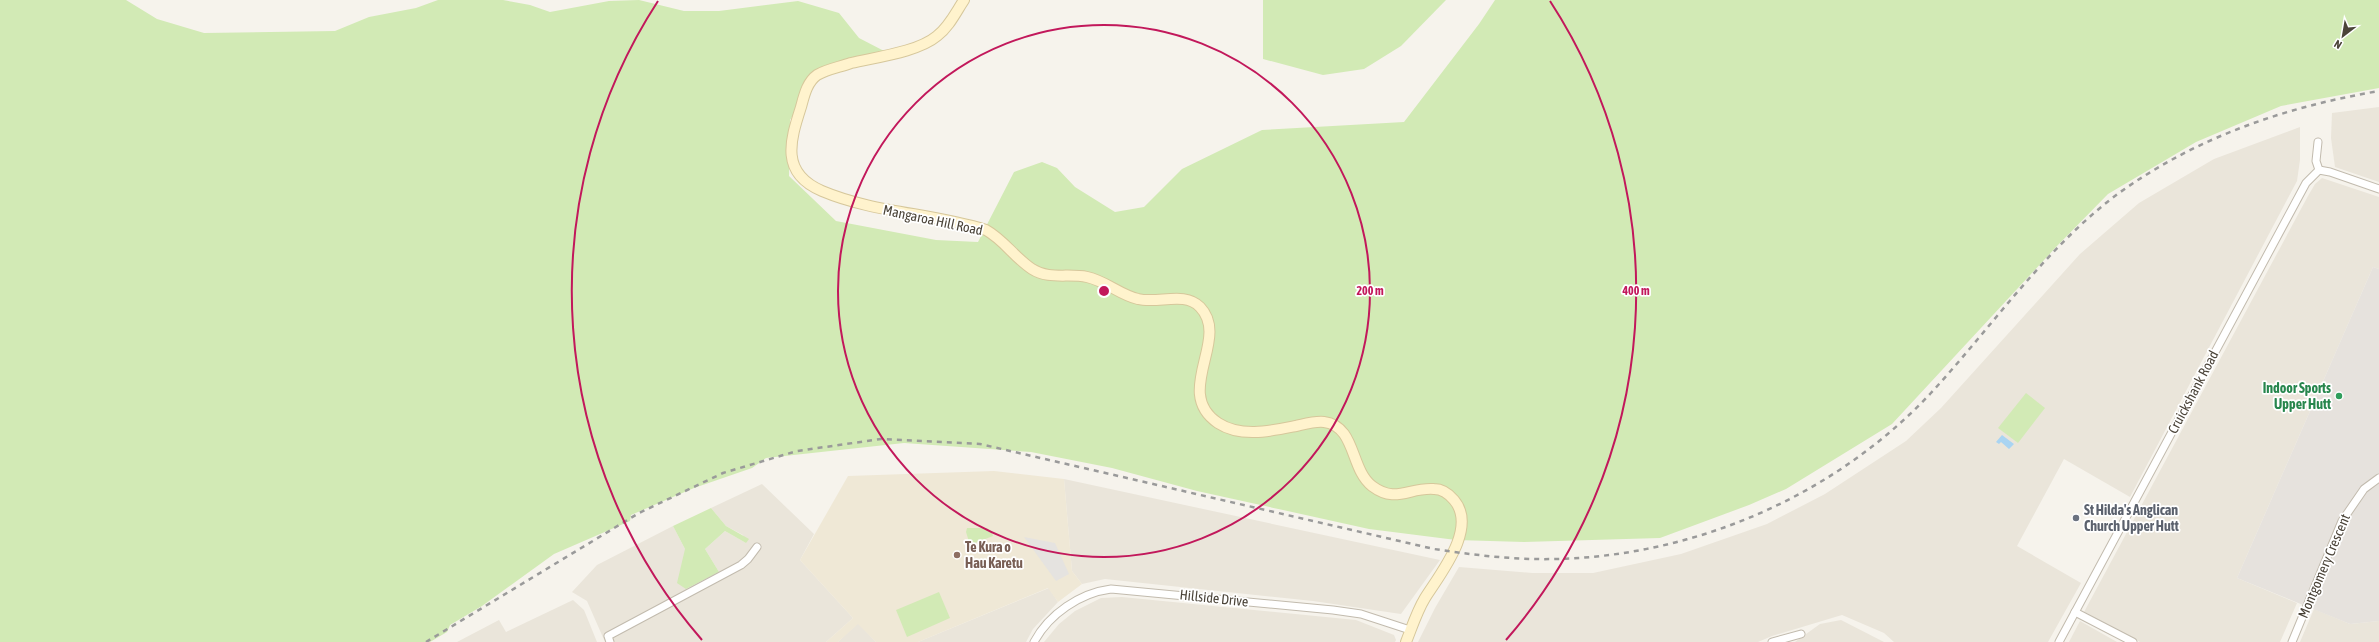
<svg xmlns="http://www.w3.org/2000/svg" width="2379" height="642" viewBox="0 0 2379 642" font-family="'Asap Condensed',sans-serif">
	<style>
		.residential { fill: #eae5da }
		.industrial { fill: #e6e2dd }
		.education { fill: #efe8d6 }
		.green { fill: #d2eab5 }
		.parking { fill: #e5e3e0 }
		.water { fill: #a9d4f2 }
		.lines { fill: none; stroke-linecap: round; stroke-linejoin: round }
		.street-casing { stroke: #c2bbae; stroke-width: 9 }
		.secondary-casing { stroke: #d6c79b; stroke-width: 12 }
		.street { stroke: #fff; stroke-width: 7 }
		.secondary { stroke: #fff3cd; stroke-width: 10 }
		.rail { stroke: #9a9a9a; stroke-width: 2.5; stroke-dasharray: 5 5; stroke-linecap: butt }
		.ring { fill: none; stroke: #c2185b; stroke-width: 2 }
		.leisure-dot { fill: #2e9e5b; stroke: #fff; stroke-width: 1.5 }
		.worship-dot { fill: #6b7280; stroke: #fff; stroke-width: 1.5 }
		.education-dot { fill: #8d6e63; stroke: #fff; stroke-width: 1.5 }
		.labels { text-anchor: middle; stroke-width: 3.5; stroke-linejoin: round; paint-order: stroke }
		.street-label { font-size: 14px; fill: #4b4439; stroke: #fff }
		.leisure-label { font-size: 14px; font-weight: bold; fill: #27864d; stroke: #fff; text-anchor: end }
		.worship-label { font-size: 14px; font-weight: bold; fill: #5b616d; stroke: #fff; text-anchor: start }
		.education-label { font-size: 14px; font-weight: bold; fill: #785e54; stroke: #fff; text-anchor: start }
		.centre { fill: #c2185b; stroke: #fff; stroke-width: 2 }
		.ring-label { font-size: 12px; text-anchor: middle; font-weight: bold; fill: #c2185b; stroke: #fff; stroke-width: 3.5; stroke-linejoin: round; paint-order: stroke }
	</style>
	<rect width="100%" height="100%" fill="#f6f3ec"/>
	<g class="residential">
		<path d="M2379,107V182L2335,167L2331,138L2332,113Z"/>
		<path d="M2300,127V160L2297,181L2130,497L2064,459L2017,546L2081,583L2048,642H1894L1884,633L1842,615L1772,636L1758,642H1418L1435,608L1459,567L1532,573H1593L1681,554L1767,524L1825,494L1906,441L1941,408L2080,254L2139,203L2214,159Z"/>
		<path d="M2322,178L2379,197V269L2373,267L2237,578L2297,603L2280,642H2140L2084,612L2308,196L2315,184Z"/>
		<path d="M1064,479L1440,560L1401,614L1313,601L1105,579L1082,584L1072,571Z"/>
		<path d="M762,484L814,534L800,560L853,618L826,642H605L587,601L572,592L597,565L673,526L685,549L686,589L719,572L705,549L725,531L746,543L743,535L726,526L711,508Z"/>
		<path d="M1049,588L1058,602L1033,629L1026,642H918Z"/>
		<path d="M1122,597L1356,620L1394,635L1396,640L1395,642H1044L1059,624L1075,611L1101,598Z"/>
		<path d="M573,600L584,610L597,642H457L499,620L506,632Z"/>
		<path d="M2314,609L2350,624L2379,621V642H2300Z"/>
		<path d="M1841,620L1884,642H1795L1820,624Z"/>
		<path d="M2080,621L2117,642H2069Z"/>
		<path d="M858,623L876,642H838Z"/>
	</g>
	<path class="industrial" d="M2373,267L2379,269V621L2350,624L2237,578Z"/>
	<path class="education" d="M994,471L1064,479L1072,571L1082,584L1058,602L1048,588L918,642H876L858,624L838,642H826L853,618L800,560L848,476Z"/>
	<g class="green">
		<path d="M0,0H126L157,19L204,33L335,31L369,17L416,8L438,0H503L530,5L550,12L609,1L639,0L684,11H719L798,1L839,13L859,38L886,52L817,77L790,120L789,176L836,221L936,240L978,242L1014,172L1042,162L1057,168L1075,187L1115,212L1144,207L1182,169L1262,130L1404,122L1479,24L1495,0H2379V88L2281,106L2196,142L2108,194L2057,246L1892,424L1786,489L1749,505L1660,538L1524,542L1456,540L1369,529L1197,491L1112,468L1031,452L904,443L766,458L752,468L694,488L631,515L630,521L554,554L482,606L450,625L447,632L430,642H0Z"/>
		<path d="M1263,0H1446L1401,46L1364,69L1323,75L1263,59Z"/>
		<path d="M2026,393L2045,408L2018,443L1998,428Z"/>
		<path d="M711,508L726,526L749,539L746,543L725,531L705,549L719,572L686,589L677,583L685,549L673,526Z"/>
		<path d="M967,528H987L991,531L993,536L970,545L966,532Z"/>
		<path d="M939,592L950,618L907,637L896,610Z"/>
	</g>
	<path class="parking" d="M1024,537L1055,543L1069,574L1056,581Z"/>
	<path class="water" d="M2002,435L2014,444L2009,449L2001,442L1999,444L1996,442Z"/>
	<g class="lines">
		<defs>
			<g id="street">
				<path d="M2319,170L2330,172L2379,189"/>
				<path d="M2075,612L2133,642"/>
				<path d="M610,642L608,636L741,565L748,559L757,547"/>
				<path d="M1034,642C1049,614 1080,593 1111,589L1333,610L1361,614L1410,630"/>
				<path d="M1772,642L1801,634"/>
				<path d="M2059,642L2306,183L2319,170L2316,161L2318,142"/>
				<path d="M2292,642L2342,521L2364,489L2379,478"/>
			</g>
			<path id="secondary" d="M964,0C956,12 949,27 937,36C918,52 876,57 851,63C840,67 827,69 817,75C807,82 804,96 801,107C790,141 780,173 822,191C874,213 932,213 986,230C1004,240 1015,258 1032,269C1049,280 1068,273 1087,277C1106,281 1120,295 1138,299C1158,304 1185,291 1200,307C1231,339 1172,392 1218,423C1241,438 1271,431 1296,426C1305,424 1315,421 1324,422C1356,426 1350,469 1372,486C1396,504 1409,487 1434,489C1442,489 1449,494 1454,500C1478,528 1440,574 1425,598C1417,611 1412,627 1406,642"/>
		</defs>
		<use href="#street" class="street-casing"/>
		<use href="#secondary" class="secondary-casing"/>
		<use href="#street" class="street"/>
		<use href="#secondary" class="secondary"/>
		<path class="rail" d="M426,642L639,513L723,473L797,451L881,439L980,444L1434,549C1474,555 1514,560 1555,559C1695,556 1834,496 1930,394C1992,327 2045,248 2119,193C2197,137 2285,107 2379,91"/>
	</g>
	<g class="ring">
		<circle cx="1104" cy="291" r="266"/>
		<path d="M702 640A532 532 0 0 1 658 1M1550 1A532 532 0 0 1 1506 640"/>
	</g>
	<circle class="leisure-dot" cx="2339" cy="396" r="4"/>
	<circle class="worship-dot" cx="2076" cy="518" r="4"/>
	<circle class="education-dot" cx="957" cy="555" r="4"/>
	<g class="labels">
		<g class="street-label">
			<text transform="translate(933 220) rotate(12)" y="5">Mangaroa Hill Road</text>
			<text transform="translate(2193 392) rotate(-62)" y="5">Cruickshank Road</text>
			<text transform="translate(2324 566) rotate(-67)" y="5">Montgomery Crescent</text>
			<text transform="translate(1214 598) rotate(6)" y="5">Hillside Drive</text>
		</g>
		<g class="leisure-label">
			<text x="2331" y="393">Indoor Sports<tspan x="2331" dy="16">Upper Hutt</tspan></text>
		</g>
		<g class="worship-label">
			<text x="2084" y="515">St Hilda's Anglican<tspan x="2084" dy="16">Church Upper Hutt</tspan></text>
		</g>
		<g class="education-label">
			<text x="965" y="552">Te Kura o<tspan x="965" dy="16">Hau Karetu</tspan></text>
		</g>
	</g>
	<circle cx="1104" cy="291" r="6" class="centre"/>
	<g class="ring-label">
		<text x="1370" y="295">200 m</text>
		<text x="1636" y="295">400 m</text>
	</g>
	<g transform="translate(2343 36) rotate(211)" stroke="#ffffff" stroke-width="3" paint-order="stroke">
	<path d="M0-3L7 15L0 10L-7 15Z" fill="#4b4439"/>
	<text y="-6" font-size="11" font-weight="bold" text-anchor="middle" fill="#4b4439">N</text>
	</g>
</svg>
